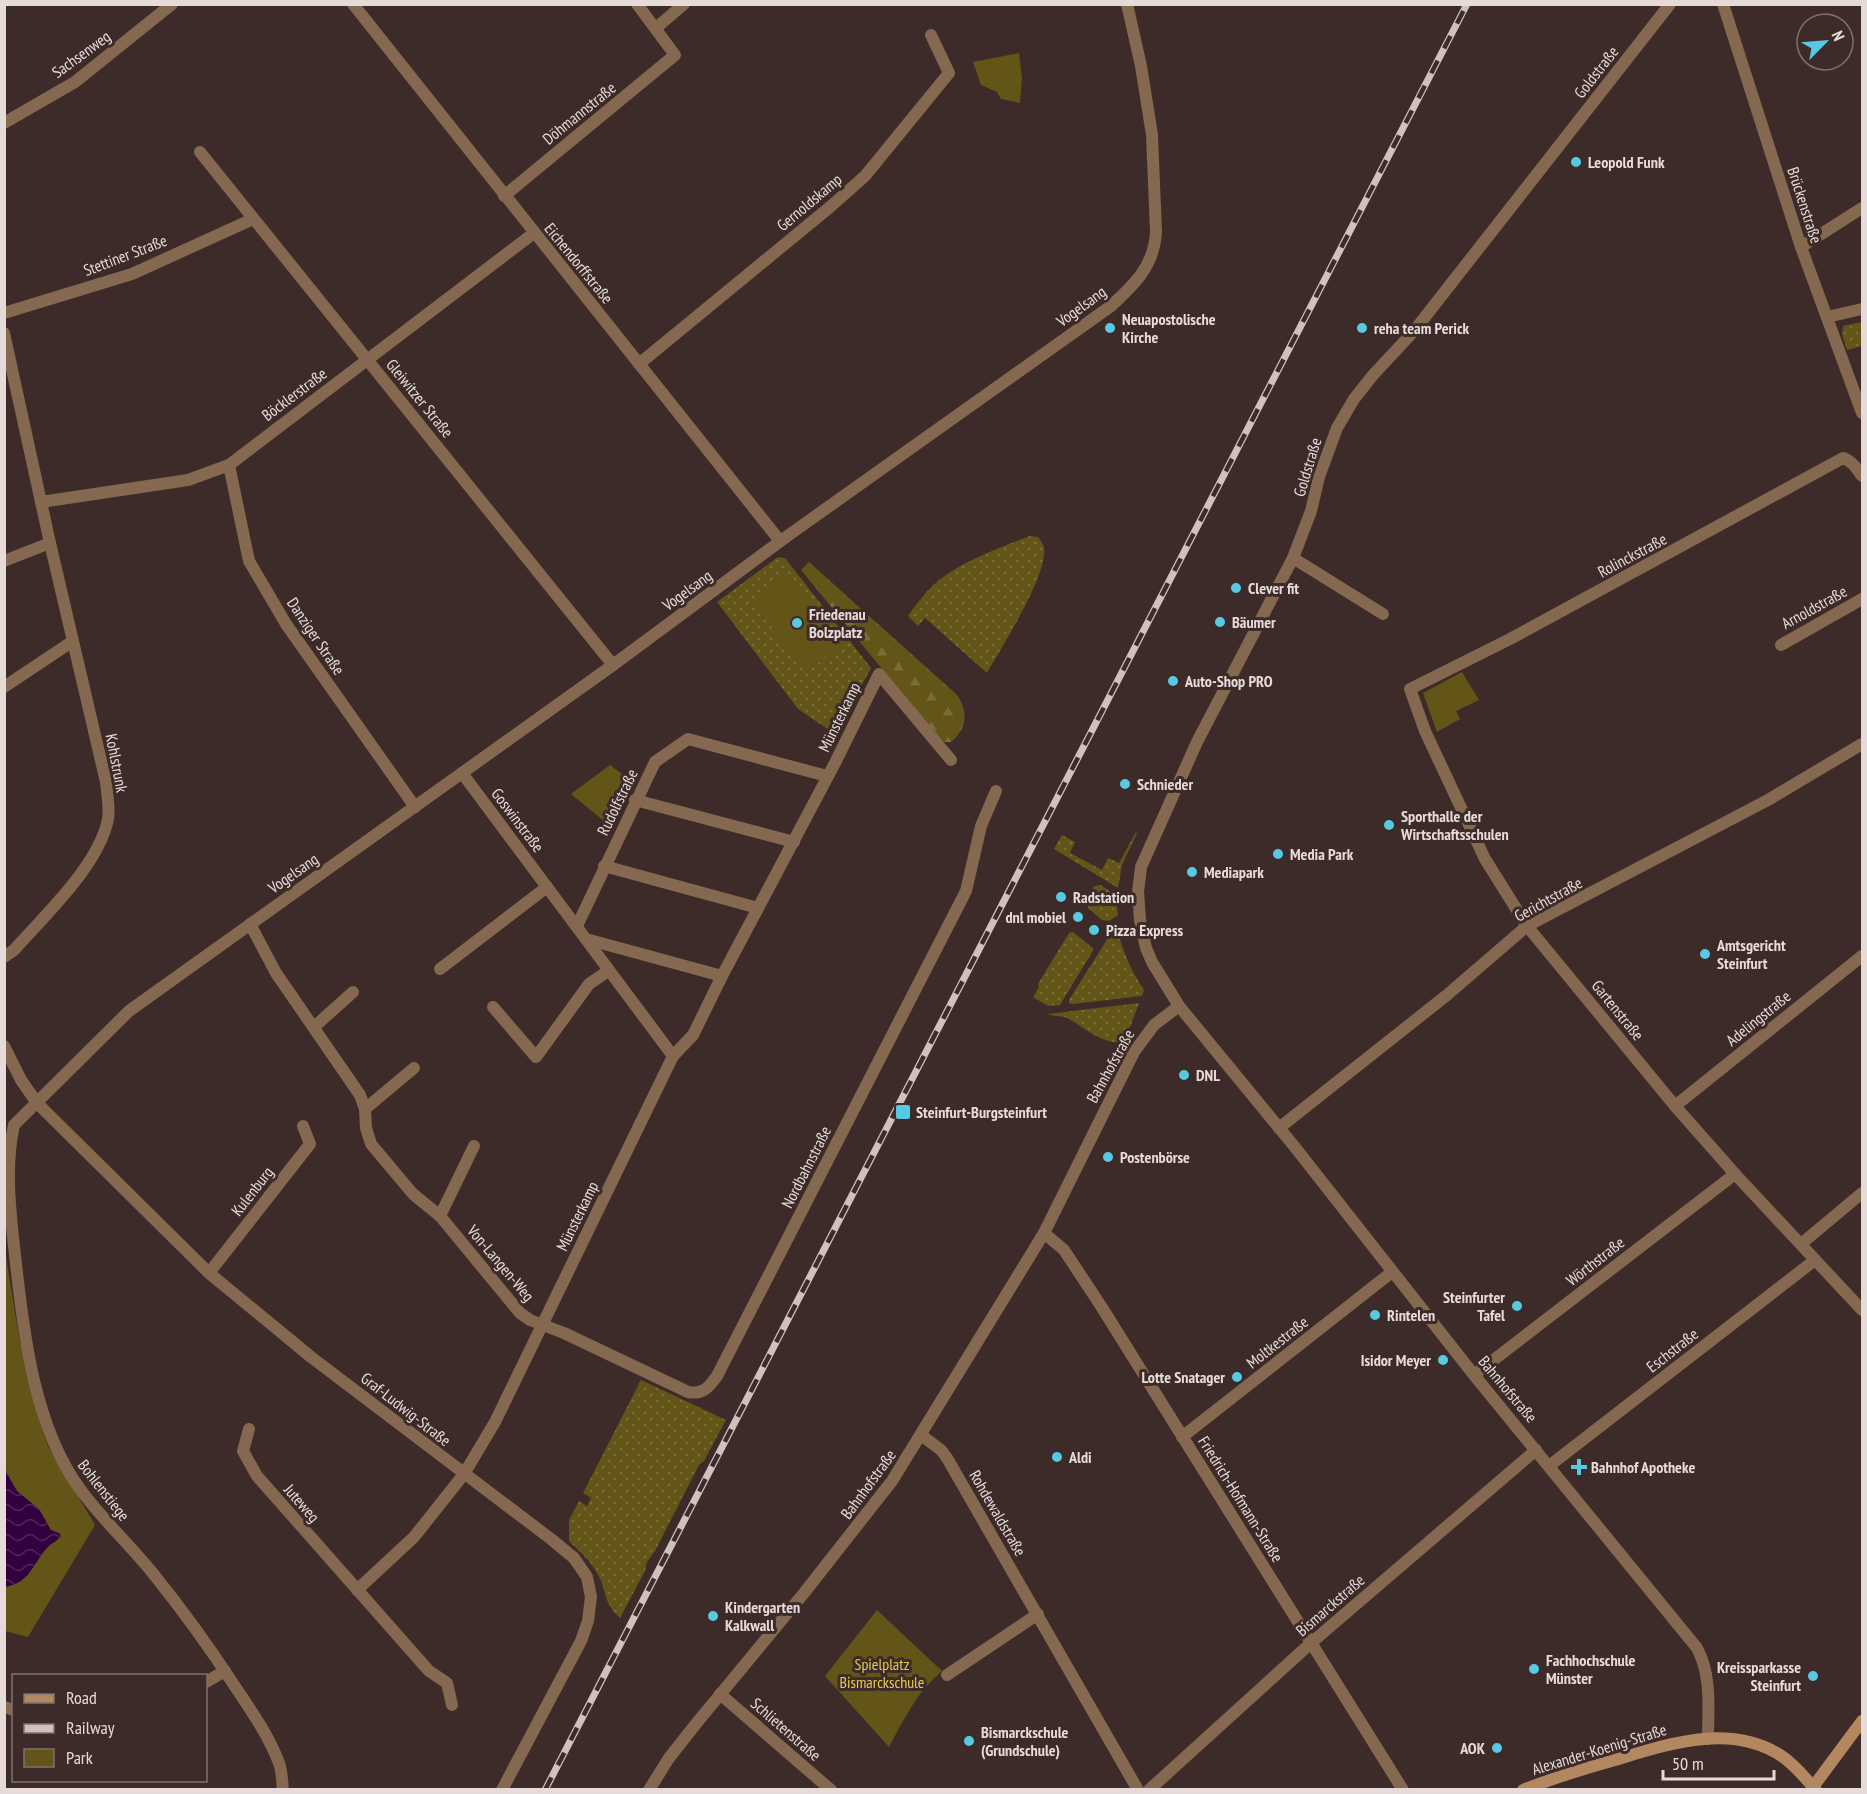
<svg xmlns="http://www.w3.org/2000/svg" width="1867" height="1794" viewBox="0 0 1867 1794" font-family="'PT Sans Narrow',sans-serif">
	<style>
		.grass { fill: url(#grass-dots) }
		.forest { fill: url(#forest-firs) }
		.park { fill: #635517 }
		.water { fill: url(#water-waves) }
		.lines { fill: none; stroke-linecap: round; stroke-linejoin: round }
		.street { stroke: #846850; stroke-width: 12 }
		.secondary { stroke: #b38760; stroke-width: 12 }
		.rail-casing { stroke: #cec1bf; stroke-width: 7 }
		.rail { stroke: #3c2b28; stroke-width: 4.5; stroke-dasharray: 14; stroke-linecap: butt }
		.poi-dot { fill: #58c9e3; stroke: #3c2b28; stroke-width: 2 }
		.labels { text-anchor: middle; stroke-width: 6; stroke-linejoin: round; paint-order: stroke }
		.street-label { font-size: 16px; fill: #e7dbd9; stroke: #3c2b28 }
		.poi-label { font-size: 16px; font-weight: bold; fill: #e7dbd9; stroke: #3c2b28; text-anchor: start }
		.park-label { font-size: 16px; fill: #e7cb50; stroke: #3c2b28 }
	</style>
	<defs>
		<pattern id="grass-dots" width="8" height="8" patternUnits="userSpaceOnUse" patternTransform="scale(1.5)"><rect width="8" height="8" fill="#635517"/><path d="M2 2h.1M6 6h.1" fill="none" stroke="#796d38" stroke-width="1.8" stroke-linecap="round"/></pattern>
		<pattern id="forest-firs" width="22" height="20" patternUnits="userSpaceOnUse" patternTransform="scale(1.5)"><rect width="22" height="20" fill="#635517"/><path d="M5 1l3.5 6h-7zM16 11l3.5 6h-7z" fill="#796d38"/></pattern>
		<pattern id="water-waves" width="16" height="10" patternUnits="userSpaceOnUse" patternTransform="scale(1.5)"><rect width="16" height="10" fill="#32003e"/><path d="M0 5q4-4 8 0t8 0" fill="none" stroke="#502559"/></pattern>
	</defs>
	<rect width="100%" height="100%" fill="#3c2b28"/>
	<g class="grass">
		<path d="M1862,322V346L1847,350L1842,334L1843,326Z"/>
		<path d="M1030,536L1038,537C1041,541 1044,545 1044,549C1048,574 1001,649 987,673L925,618L918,626L908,616C917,603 927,590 939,580C963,561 1001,547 1030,536Z"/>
		<path d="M778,557L785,558L871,668L835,734L798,709L717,602Z"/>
		<path d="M1136,832L1137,833L1122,865L1118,888L1054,849L1062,835L1075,842L1070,853L1102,870L1108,858L1119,863Z"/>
		<path d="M1101,885C1117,896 1116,896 1118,915L1109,921L1102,920L1088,908V898L1094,886Z"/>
		<path d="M1117,929C1123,951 1131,971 1144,990L1142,996L1073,1004L1069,1003V1000L1113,930Z"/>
		<path d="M1073,932L1094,949L1060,1005L1048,1006L1033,997L1039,987L1038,984L1069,933Z"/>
		<path d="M1139,1003L1125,1041C1106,1048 1083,1026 1067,1018C1060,1015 1055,1017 1048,1014Z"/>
		<path d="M641,1380L726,1420L704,1461L699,1465L655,1551L647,1562L645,1571L620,1618C601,1600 608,1591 597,1573C590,1560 579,1551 569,1541V1520L579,1501L587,1506L591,1498L583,1493Z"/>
	</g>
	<path class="forest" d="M809,562L956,694C969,710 967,729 951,742H944L937,736L801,570Z"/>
	<g class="park">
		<path d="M1019,53L1022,78L1020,103L1001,99L997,92L981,85L973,62Z"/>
		<path d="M788,573L842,642L808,672L752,603Z"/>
		<path d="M1462,672L1479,700L1456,711L1460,719L1437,732L1423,693Z"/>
		<path d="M610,765L631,781L609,825L571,794Z"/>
		<path d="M4,1244L19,1337L40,1423L48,1446L95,1525L28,1637L5,1631Z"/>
		<path d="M877,1610L942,1671C916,1693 905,1718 889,1747L825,1676Z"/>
	</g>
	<path class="water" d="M4,1468L17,1491L39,1509L51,1530L59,1533L61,1536C58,1540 54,1542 50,1545C34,1559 32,1583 5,1587Z"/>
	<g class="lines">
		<g class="street">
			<path d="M353,4L780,541"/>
			<path d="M1670,4L1414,331L1373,375L1354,399L1337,428L1319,477L1311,511L1293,558L1197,742L1141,867L1138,892L1140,920L1146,948L1152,962L1179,1006L1294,1146L1474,1375L1697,1648C1712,1676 1708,1708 1708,1739"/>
			<path d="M1723,4L1801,247L1862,413"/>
			<path d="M656,28L684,4"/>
			<path d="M4,123L75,82L172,4"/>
			<path d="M200,152L613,665"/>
			<path d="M504,196L675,55L637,4"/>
			<path d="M1801,247L1862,208"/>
			<path d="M4,313L132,274L253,219"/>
			<path d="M1827,317L1862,309"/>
			<path d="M4,333L50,543L106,782C107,794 110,808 108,819C99,865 45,915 14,950L4,957"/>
			<path d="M639,364L830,207L865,176L949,73L931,35"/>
			<path d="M229,465L249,561L286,624L415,807"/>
			<path d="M1862,476C1857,469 1852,461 1843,458L1510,639L1410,689L1425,731L1485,859L1527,926L1675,1106L1735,1174L1862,1310"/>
			<path d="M41,502L188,480L229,465L534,233"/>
			<path d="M1293,558L1383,614"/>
			<path d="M4,561L50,543"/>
			<path d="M1781,645L1862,599"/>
			<path d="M4,687L73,641"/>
			<path d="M462,773L673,1056"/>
			<path d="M635,800L794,842"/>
			<path d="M604,866L758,908"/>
			<path d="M250,924L276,973L360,1095L365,1109L366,1128L371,1144L413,1194L440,1216L520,1313L530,1320L564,1333L688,1392C703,1395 709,1387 717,1376L966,891L981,826L996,791"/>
			<path d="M577,926L655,762L688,739L827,776"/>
			<path d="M586,939L722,976"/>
			<path d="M440,969L547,887"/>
			<path d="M493,1007L536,1057L589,984L608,971"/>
			<path d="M314,1027L353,992"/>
			<path d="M4,1046L21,1080L37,1103L209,1273L311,1357L551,1539L574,1558L587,1577L591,1597L588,1621L581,1641L502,1790"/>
			<path d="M1675,1106L1862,956"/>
			<path d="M365,1109L414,1068"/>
			<path d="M1279,1128L1447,995L1527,926L1768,800L1862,744"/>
			<path d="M440,1216L474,1146"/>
			<path d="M1044,1233L1064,1250L1101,1306L1403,1790"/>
			<path d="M1801,1244L1862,1193"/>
			<path d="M209,1273L310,1144L303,1126"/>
			<path d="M1474,1375L1735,1174"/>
			<path d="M249,1429L243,1451L257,1476L429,1671L447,1683L452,1705"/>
			<path d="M921,1435L941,1450L947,1458L1138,1790"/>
			<path d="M1182,1437L1392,1272"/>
			<path d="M1549,1466L1815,1260"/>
			<path d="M357,1590L414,1537L464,1474L495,1422L673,1056L693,1035L722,976L835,763L879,674L951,760"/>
			<path d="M947,1675L1038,1614"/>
			<path d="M206,1682L225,1671"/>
			<path d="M720,1694L831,1790"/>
			<path d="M4,1707L14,1710"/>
			<path d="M283,1790C282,1781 282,1771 279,1763C269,1736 252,1712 236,1688C210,1648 181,1608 151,1571C128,1543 101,1518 80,1489C35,1428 24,1337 16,1264C11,1218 4,1170 14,1125L129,1011L613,665L786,537L1111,306C1135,284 1154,266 1156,232L1152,135L1141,66L1127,4"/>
			<path d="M649,1790L669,1758L695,1725L804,1593L892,1481L1044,1233L1134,1052L1154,1025L1179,1006"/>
			<path d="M1149,1790L1311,1643L1536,1450"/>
		</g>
		<g class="secondary">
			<path d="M1813,1787L1862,1721"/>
			<path d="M1523,1790C1553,1778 1583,1769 1615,1760C1668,1744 1732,1722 1783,1757C1796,1766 1805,1778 1816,1790"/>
		</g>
		<defs>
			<path id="rail" d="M545,1790L1467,4"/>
		</defs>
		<use href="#rail" class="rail-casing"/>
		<use href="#rail" class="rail"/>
	</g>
	<g class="poi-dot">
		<circle cx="1576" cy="162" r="6"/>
		<circle cx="1110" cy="328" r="6"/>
		<circle cx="1362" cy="328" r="6"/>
		<circle cx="1236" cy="588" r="6"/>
		<circle cx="1220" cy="622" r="6"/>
		<circle cx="797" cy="623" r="6"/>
		<circle cx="1173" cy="681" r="6"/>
		<circle cx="1125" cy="784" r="6"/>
		<circle cx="1389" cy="825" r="6"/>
		<circle cx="1278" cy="854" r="6"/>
		<circle cx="1192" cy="872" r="6"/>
		<circle cx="1061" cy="897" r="6"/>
		<circle cx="1078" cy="917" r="6"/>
		<circle cx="1094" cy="930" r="6"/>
		<circle cx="1705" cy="954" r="6"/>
		<circle cx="1184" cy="1075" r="6"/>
		<rect x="895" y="1104" width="16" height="16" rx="3"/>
		<circle cx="1108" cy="1157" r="6"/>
		<circle cx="1517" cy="1306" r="6"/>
		<circle cx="1375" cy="1315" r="6"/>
		<circle cx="1443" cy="1360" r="6"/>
		<circle cx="1237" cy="1377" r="6"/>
		<circle cx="1057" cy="1457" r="6"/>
		<path d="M1576 1458h6v6h6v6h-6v6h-6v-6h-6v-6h6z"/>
		<circle cx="713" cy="1616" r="6"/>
		<circle cx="1534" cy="1669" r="6"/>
		<circle cx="1813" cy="1676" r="6"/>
		<circle cx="969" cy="1741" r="6"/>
		<circle cx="1497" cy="1748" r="6"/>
	</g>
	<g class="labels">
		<g class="street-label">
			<text transform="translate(81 54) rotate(-36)" y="6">Sachsenweg</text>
			<text transform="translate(1596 72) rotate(-52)" y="6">Goldstraße</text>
			<text transform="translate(579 113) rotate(-39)" y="6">Döhmannstraße</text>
			<text transform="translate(809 202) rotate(-40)" y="6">Gernoldskamp</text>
			<text transform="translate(1805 205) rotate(72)" y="6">Brückenstraße</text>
			<text transform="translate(125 255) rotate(-21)" y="6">Stettiner Straße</text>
			<text transform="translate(579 263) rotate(51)" y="6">Eichendorffstraße</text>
			<text transform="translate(1081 306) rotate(-36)" y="6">Vogelsang</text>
			<text transform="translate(294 394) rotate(-37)" y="6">Böcklerstraße</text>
			<text transform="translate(420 398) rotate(51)" y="6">Gleiwitzer Straße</text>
			<text transform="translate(1307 467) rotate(-73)" y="6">Goldstraße</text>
			<text transform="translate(1632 555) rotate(-28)" y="6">Rolinckstraße</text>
			<text transform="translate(687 590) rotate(-36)" y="6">Vogelsang</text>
			<text transform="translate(1814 607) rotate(-29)" y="6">Arnoldstraße</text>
			<text transform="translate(316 636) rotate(56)" y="6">Danziger Straße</text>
			<text transform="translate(839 717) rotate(-64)" y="6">Münsterkamp</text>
			<text transform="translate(117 763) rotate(79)" y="6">Kohlstrunk</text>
			<text transform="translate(617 802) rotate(-64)" y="6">Rudolfstraße</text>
			<text transform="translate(518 820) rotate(53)" y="6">Goswinstraße</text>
			<text transform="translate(293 873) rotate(-35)" y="6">Vogelsang</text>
			<text transform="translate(1548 899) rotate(-29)" y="6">Gerichtstraße</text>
			<text transform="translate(1618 1010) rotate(51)" y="6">Gartenstraße</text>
			<text transform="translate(1758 1018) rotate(-39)" y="6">Adelingstraße</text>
			<text transform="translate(1110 1066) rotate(-61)" y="6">Bahnhofstraße</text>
			<text transform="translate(806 1167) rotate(-63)" y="6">Nordbahnstraße</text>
			<text transform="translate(252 1191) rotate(-52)" y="6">Kulenburg</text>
			<text transform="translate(577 1216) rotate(-64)" y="6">Münsterkamp</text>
			<text transform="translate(1595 1261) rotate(-38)" y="6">Wörthstraße</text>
			<text transform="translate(501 1263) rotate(50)" y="6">Von-Langen-Weg</text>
			<text transform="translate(1277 1342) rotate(-38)" y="6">Moltkestraße</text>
			<text transform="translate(1672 1350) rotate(-38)" y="6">Eschstraße</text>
			<text transform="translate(1508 1389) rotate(50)" y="6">Bahnhofstraße</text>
			<text transform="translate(406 1409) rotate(38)" y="6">Graf-Ludwig-Straße</text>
			<text transform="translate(868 1484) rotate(-54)" y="6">Bahnhofstraße</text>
			<text transform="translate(104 1490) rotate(52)" y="6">Bohlenstiege</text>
			<text transform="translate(1241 1499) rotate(58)" y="6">Friedrich-Hofmann-Straße</text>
			<text transform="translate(302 1503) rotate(49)" y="6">Juteweg</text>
			<text transform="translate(998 1513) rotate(60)" y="6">Rohdewaldstraße</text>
			<text transform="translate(1330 1605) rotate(-41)" y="6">Bismarckstraße</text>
			<text transform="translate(786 1729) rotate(41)" y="6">Schlietenstraße</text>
			<text transform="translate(1599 1749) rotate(-17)" y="6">Alexander-Koenig-Straße</text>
		</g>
		<g class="poi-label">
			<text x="1588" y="168">Leopold Funk</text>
			<text x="1122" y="325">Neuapostolische<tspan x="1122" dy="18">Kirche</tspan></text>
			<text x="1374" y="334">reha team Perick</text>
			<text x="1248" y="594">Clever fit</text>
			<text x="809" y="620">Friedenau<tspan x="809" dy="18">Bolzplatz</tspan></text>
			<text x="1232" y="628">Bäumer</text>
			<text x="1185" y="687">Auto-Shop PRO</text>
			<text x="1137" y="790">Schnieder</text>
			<text x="1401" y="822">Sporthalle der<tspan x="1401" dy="18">Wirtschaftsschulen</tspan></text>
			<text x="1290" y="860">Media Park</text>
			<text x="1204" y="878">Mediapark</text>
			<text x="1073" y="903">Radstation</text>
			<text x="1066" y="923" text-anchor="end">dnl mobiel</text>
			<text x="1106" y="936">Pizza Express</text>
			<text x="1717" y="951">Amtsgericht<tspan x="1717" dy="18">Steinfurt</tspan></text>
			<text x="1196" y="1081">DNL</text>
			<text x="916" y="1118">Steinfurt-Burgsteinfurt</text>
			<text x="1120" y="1163">Postenbörse</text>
			<text x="1505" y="1303" text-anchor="end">Steinfurter<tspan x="1505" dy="18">Tafel</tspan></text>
			<text x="1387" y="1321">Rintelen</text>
			<text x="1431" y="1366" text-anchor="end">Isidor Meyer</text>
			<text x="1225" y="1383" text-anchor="end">Lotte Snatager</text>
			<text x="1069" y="1463">Aldi</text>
			<text x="1591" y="1473">Bahnhof Apotheke</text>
			<text x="725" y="1613">Kindergarten<tspan x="725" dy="18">Kalkwall</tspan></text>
			<text x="1546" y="1666">Fachhochschule<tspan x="1546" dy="18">Münster</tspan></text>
			<text x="1801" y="1673" text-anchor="end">Kreissparkasse<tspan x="1801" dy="18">Steinfurt</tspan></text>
			<text x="981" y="1738">Bismarckschule<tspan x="981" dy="18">(Grundschule)</tspan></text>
			<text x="1485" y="1754" text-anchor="end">AOK</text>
		</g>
		<g class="park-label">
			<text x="882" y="1670">Spielplatz<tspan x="882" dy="18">Bismarckschule</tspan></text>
		</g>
	</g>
	<rect width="1867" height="1794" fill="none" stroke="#e7dbd9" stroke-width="12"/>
	<rect x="12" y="1674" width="195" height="108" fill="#3c2b28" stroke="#80716f" stroke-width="1.5"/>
	<rect x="24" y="1694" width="30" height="9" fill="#b38760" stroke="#80716f" stroke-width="1.5"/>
	<text x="66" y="1704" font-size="18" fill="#e7dbd9">Road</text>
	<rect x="24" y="1724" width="30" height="9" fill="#cec1bf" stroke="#80716f" stroke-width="1.5"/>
	<text x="66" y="1734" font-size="18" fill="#e7dbd9">Railway</text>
	<rect x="24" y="1749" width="30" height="18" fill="#635517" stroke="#80716f" stroke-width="1.5"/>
	<text x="66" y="1764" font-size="18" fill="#e7dbd9">Park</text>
	<g transform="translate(1825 42) rotate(65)"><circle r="28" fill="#3c2b28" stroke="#80716f" stroke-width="1.5"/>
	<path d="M0-4.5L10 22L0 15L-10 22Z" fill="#58c9e3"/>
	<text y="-9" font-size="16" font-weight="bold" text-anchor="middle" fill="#e7dbd9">N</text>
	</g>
	<path d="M1663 1770v9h111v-9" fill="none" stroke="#e7dbd9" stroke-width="3"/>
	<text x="1672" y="1770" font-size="18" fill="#e7dbd9" stroke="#3c2b28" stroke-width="4.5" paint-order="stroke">50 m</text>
</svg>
